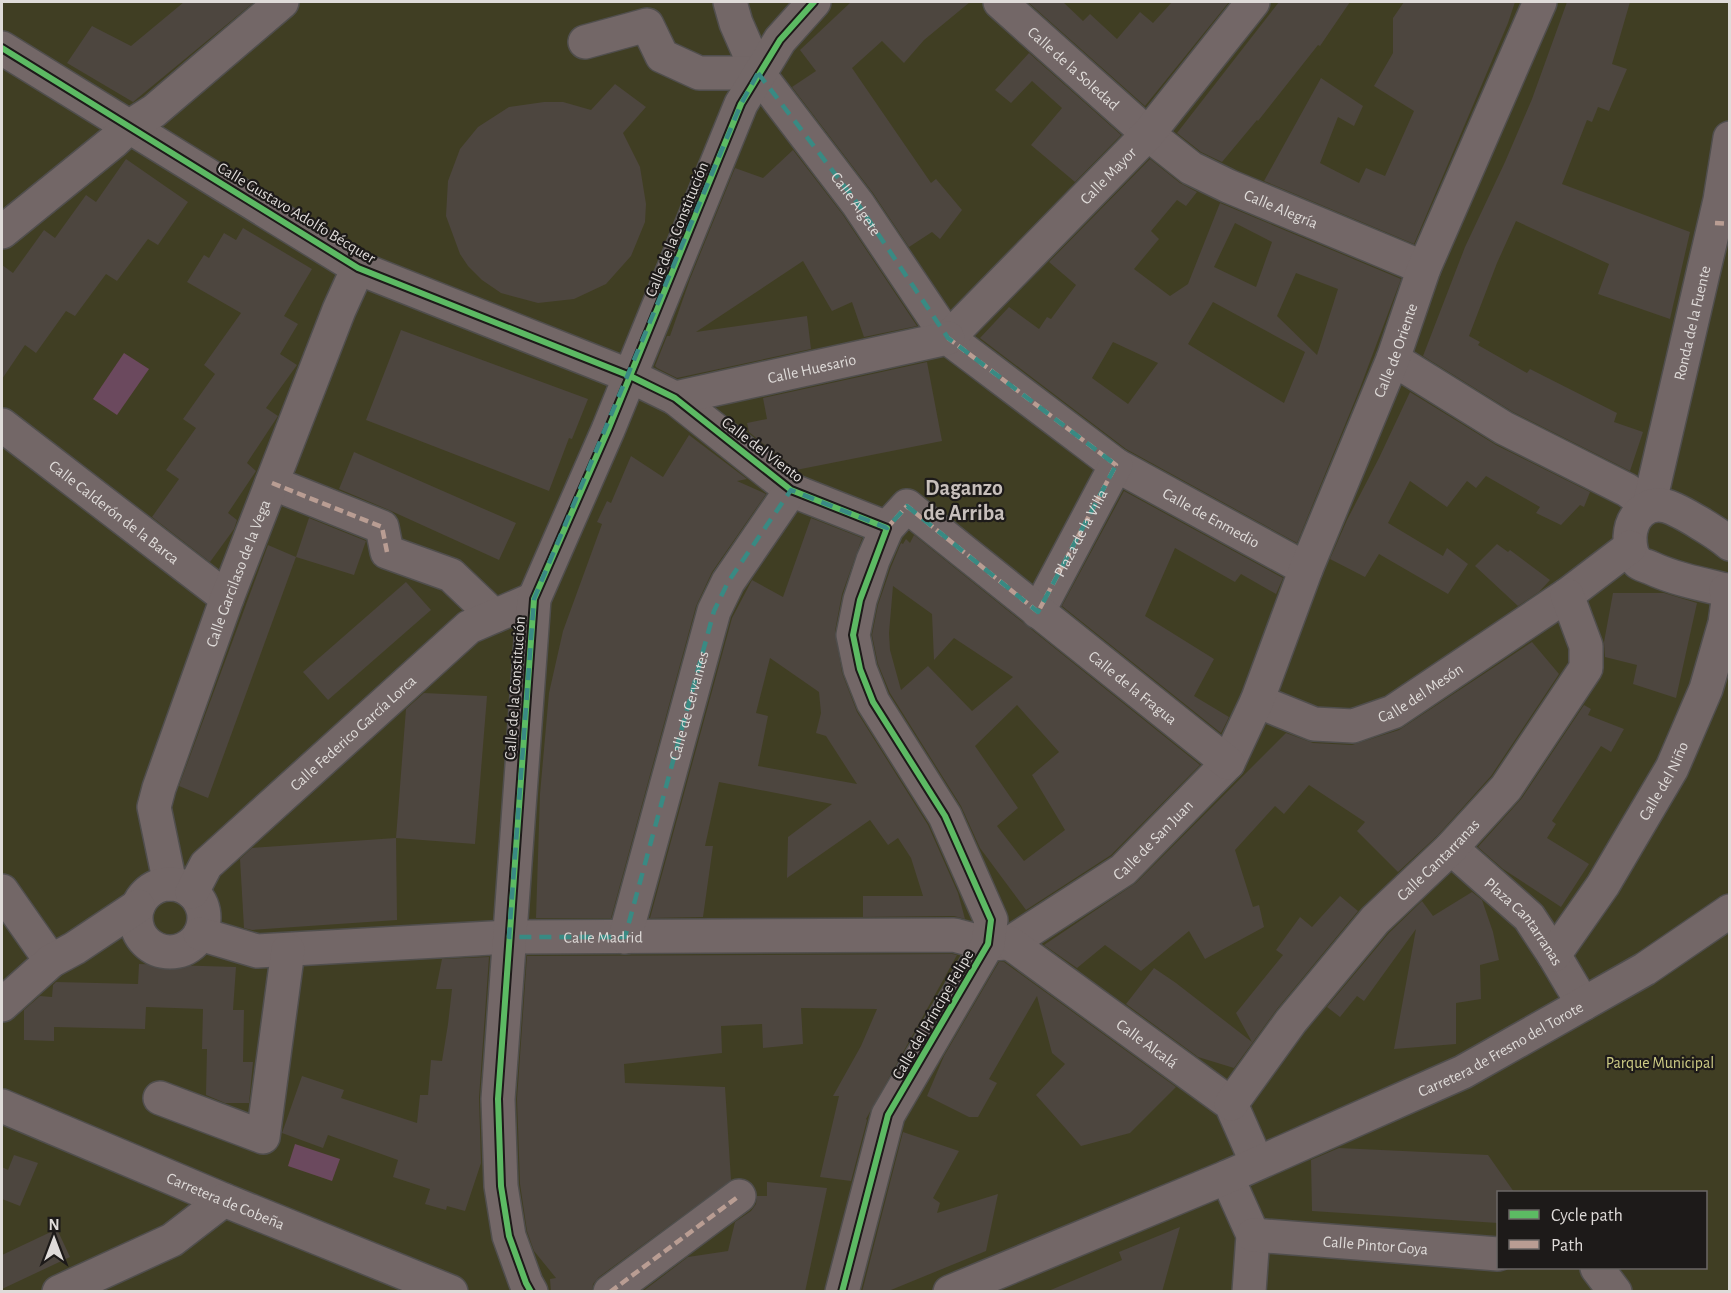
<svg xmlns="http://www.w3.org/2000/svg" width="1731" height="1293" viewBox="0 0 1731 1293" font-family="'Alegreya Sans',sans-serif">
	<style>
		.green { fill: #403e23; fill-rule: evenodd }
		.water { fill: #6b495e }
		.building { fill: #4d463f; fill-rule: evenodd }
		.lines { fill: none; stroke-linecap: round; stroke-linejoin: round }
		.minor-casing { stroke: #504e4d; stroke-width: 36 }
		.minor { stroke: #736767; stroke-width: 33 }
		.quiet { stroke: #b99d93; stroke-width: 4.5; stroke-dasharray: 9 4.5; stroke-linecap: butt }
		.cycleway-casing { stroke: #1d1a19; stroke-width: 10 }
		.cycleway { stroke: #5cba63; stroke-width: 6 }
		.marked { fill: none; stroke: #398a83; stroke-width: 4.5; stroke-dasharray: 12 8; stroke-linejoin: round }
		.labels { text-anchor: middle; stroke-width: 4.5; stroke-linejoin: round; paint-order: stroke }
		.street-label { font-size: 16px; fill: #dfdbd9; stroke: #1d1a19 }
		.park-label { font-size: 16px; fill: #cecc85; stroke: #1d1a19 }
		.district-label { font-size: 22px; font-weight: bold; fill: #c7bfbb; stroke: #1d1a19 }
	</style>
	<rect width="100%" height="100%" fill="#363231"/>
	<path class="green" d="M2,2H1729V1291L2,1292ZM1498,1192H1706V1268H1498Z"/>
	<g class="water">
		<path d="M124,353L149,369L117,415L93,399Z"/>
		<path d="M295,1144L340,1159L332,1181L288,1166Z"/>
	</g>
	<g class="building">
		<path d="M184,2H254L133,102L67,63L92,26L131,46Z"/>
		<path d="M851,2H970L924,40L904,63L882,41L852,68L931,183L936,179L962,210L940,239L932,232L909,247L873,193L792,87L816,71L800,50Z"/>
		<path d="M1028,2H1063L1083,21L1090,14L1117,39L1140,12L1153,23L1172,2H1229L1145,106Z"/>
		<path d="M1279,2H1350L1320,46L1318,45L1258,121L1257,120L1222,162L1201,152L1177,133Z"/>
		<path d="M1404,2H1515L1508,23L1414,244L1264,181L1321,78L1363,106L1354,126L1338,117L1320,163L1359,183L1366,168L1385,176L1414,111L1374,86L1393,53V18Z"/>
		<path d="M1567,2H1630L1612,64L1627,69L1609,111L1598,107L1592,122L1587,120L1562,184L1690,232L1670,319L1598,294L1609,264L1516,221L1497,263L1469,336L1480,342L1478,345L1527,373L1530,369L1617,413L1614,422L1643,432L1630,471L1513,412L1423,356L1465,247L1505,162L1532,99Z"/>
		<path d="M1029,53L1121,135L1075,182L1031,145L1062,108L1032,81L1011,103L995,90Z"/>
		<path d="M615,84L646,107L623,133L640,167L646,204L645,222L631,256L606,284L574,299L538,303L501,293L482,280L468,266L460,254L446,216L448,181L460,149L478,127L509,107L544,102H563L591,110Z"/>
		<path d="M793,150L843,215L917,326L864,337L852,302L832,311L803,261L696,332L807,316L811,349L677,378L657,368L655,366L667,336H670L690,279L735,168L763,178Z"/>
		<path d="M126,159L188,202L158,245L148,239L117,281L106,274L75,316L66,311L36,353L25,345L2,379V265L13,273L44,230L55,238L86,195L96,202Z"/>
		<path d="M1150,159L1180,183L1197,192L1186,206L1177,200L1151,231L1159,239L1134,269L1170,296L1188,284L1220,203L1401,279L1360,388L1297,543L1126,449L980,338L1009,307L1039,329L1047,317L1051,319L1076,285L1049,262ZM1235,223L1272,242L1256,287L1214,267ZM1296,273L1338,289L1317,355L1277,316ZM1213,302L1305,352L1284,403L1188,344ZM1113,342L1158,363L1128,404L1092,378Z"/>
		<path d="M243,228L312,269L284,316L298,324L280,354L297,365L266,408L278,416L247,463L256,471L228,513L237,520L234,529L210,562L152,517L179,479L166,470L196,428L183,419L215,374L204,365L241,313L187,282L204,255L209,258L224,233L236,240Z"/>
		<path d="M401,330L588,399L572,439L569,438L549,491L366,420Z"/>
		<path d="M927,362L942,441L796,470L749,432L747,423L767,419L763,398Z"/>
		<path d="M1410,392L1496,445L1590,492L1584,507L1580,505L1561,525L1536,513L1540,507L1486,476L1476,488L1467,481L1447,507L1410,481L1388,523L1443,556L1447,548L1468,564L1448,594L1379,554L1365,577L1330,559L1347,520L1379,458Z"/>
		<path d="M689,435L747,479L737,481L766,494L712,572L696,606L611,918H536L540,794L549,693L563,631L602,524L597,522L607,501L611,503L631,456L663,477Z"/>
		<path d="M354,452L516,523L499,560L389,510L339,489Z"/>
		<path d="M1124,491L1283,578L1276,594L1241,574L1235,582L1175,548L1145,616L1214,659L1194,696L1229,717L1221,733L1062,606Z"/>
		<path d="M309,518L366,541L354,575L296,557Z"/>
		<path d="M811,518L862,538L842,594L835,631L842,673L857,712L928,825L958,893L965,919L954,916L863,917V896H923L911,858L898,838L888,845L870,820L787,878L788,837L832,804L719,782L705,846H713L703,917L650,918L732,618L752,580L783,597ZM770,658L819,692L821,713L816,733L826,736L857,784L758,766L768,716L756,713Z"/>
		<path d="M914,535L1200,765L1111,855L1026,910L980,848L961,806L890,693L878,664L872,635L878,605L891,567L901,543L903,544L906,539L910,543ZM893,586L932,614L934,660L954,638L1013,677L972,711L928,666L901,690L890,650L889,633ZM1017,705L1059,752L1032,775L1065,830L1024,861L997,826L1018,808L975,746Z"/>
		<path d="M1497,544L1508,552L1510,550L1550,580L1539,592L1518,606L1475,566Z"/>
		<path d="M268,545L296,557L208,798L179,786Z"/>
		<path d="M406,582L431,610L328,700L303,672Z"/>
		<path d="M1613,593H1664L1697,603L1676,698L1633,684L1637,665L1605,657L1604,642Z"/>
		<path d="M1532,642L1559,674L1491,776L1438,835L1398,872L1357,831L1365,822L1309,785L1284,814L1275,806L1235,850L1253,907L1259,905L1264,927L1205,959L1189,931L1141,971L1105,945L1077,968L1044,945L1136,883L1286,733L1313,743L1352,745L1399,730Z"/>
		<path d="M424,693L487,696L475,844L396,838L406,709Z"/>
		<path d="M1584,705L1591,709L1588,715L1624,729L1611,752L1601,746L1552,821L1556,824L1547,838L1589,864L1561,907L1503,869L1478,847L1522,798Z"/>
		<path d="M396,838L397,920L252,930L244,928L240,859L252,848Z"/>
		<path d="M1472,892L1482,900L1493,932L1499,960L1480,965L1481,999L1456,1003V1044L1394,1049L1416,929L1364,1001L1357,996L1340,1017L1327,1007L1389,933L1422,901L1433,916Z"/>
		<path d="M1340,896L1358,911L1277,1009L1234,1068L1198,1057L1126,1004L1154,968L1176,983L1252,1042L1236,1013L1283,955L1276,950L1300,917L1312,927Z"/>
		<path d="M952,954L957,955L866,1119L867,1120L851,1181L820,1177L839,1096H833L861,1046L877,1009L801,1008L803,1044L763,1048L762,1024L721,1026L722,1053L624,1064L625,1083L725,1087L731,1180L599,1277L593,1284L592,1292H551L550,1279L556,1278L534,1251L527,1231L520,1184L517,1099L527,956Z"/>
		<path d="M489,957L479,1098L481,1163L465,1211L447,1206L446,1210L425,1204L430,1189L393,1177L398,1160L328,1135L323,1148L282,1133L302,1076L344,1090L341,1098L417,1123L420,1095H428L431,1060L442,1061L448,1024L452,989H436L442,959Z"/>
		<path d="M999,962H1004L1176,1087L1130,1133L1081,1146L1036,1095L1065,1064L1052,1053L1037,996L989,1079L997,1083L978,1117H969L927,1096L944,1056Z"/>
		<path d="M139,964L236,967L233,1010H244L243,1062H253L249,1103H225L206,1095L207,1049H202L203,1009L146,1007L145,1029L54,1027V1041L24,1040V1010L40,996L52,997L53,985L56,982L138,984Z"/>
		<path d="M903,1132L959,1151L933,1198L940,1203L937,1213L998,1194L986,1251L886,1292H862Z"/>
		<path d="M1339,1148L1488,1155L1514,1192H1498V1223L1312,1211L1311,1160Z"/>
		<path d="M14,1155L38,1163L20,1206L2,1199V1167L8,1170Z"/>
		<path d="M767,1182L827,1188L805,1292H642L688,1257L728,1251L735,1222L751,1211L756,1204L757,1196H767Z"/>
		<path d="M1180,1227L1162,1292H1046L1122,1260L1119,1252Z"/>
		<path d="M57,1229L70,1257L2,1289V1255Z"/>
	</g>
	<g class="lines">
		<defs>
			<g id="minor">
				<path id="s1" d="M730,2L736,23L758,73L858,204L948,338L1116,465L1306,569"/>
				<path id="s2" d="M1000,2L1148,134L1191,168L1228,186L1424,268"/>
				<path d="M585,42L647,25L662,56L699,73H758"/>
				<path d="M2,48L358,268L630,376L675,398L791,490L887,528"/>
				<path d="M2,232L113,142L129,127L154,111L282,2"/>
				<path id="s3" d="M948,338L1148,134L1253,2"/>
				<path d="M1393,359L1504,428L1627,490L1649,506"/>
				<path id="s4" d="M675,398L948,338"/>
				<path id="s5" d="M2,425L227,598"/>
				<path d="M272,483L382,527L387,552L451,575L494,616"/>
				<path id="s6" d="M1649,506L1720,200L1730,138"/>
				<path d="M1726,590C1700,584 1675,579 1651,568C1647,566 1641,565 1638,562C1631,556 1630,545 1630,537C1631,517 1645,501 1666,506C1680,510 1719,534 1730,544"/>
				<path d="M1038,612L1116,465"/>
				<path id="s7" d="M1257,701L1314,724L1353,726L1393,712L1567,595L1630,547"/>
				<path id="s8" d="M1451,848L1529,917L1554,955L1583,1004"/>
				<path id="s9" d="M170,884L154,807L159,788L227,598L339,310L358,268"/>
				<circle cx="170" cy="918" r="34"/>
				<path d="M2,891L51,961"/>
				<path id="s10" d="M192,892L206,865L469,627L534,599"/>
				<path id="s11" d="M200,934L257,951L509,937L954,935L988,944L1008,943"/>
				<path id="s12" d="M625,937L714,611L728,582L791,490"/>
				<path id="s13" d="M1010,943L1123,870L1228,763L1257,701L1306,569L1393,359L1424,268L1540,2"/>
				<path id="s14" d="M1010,943L1231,1104L1257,1163"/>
				<path id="s15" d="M1554,955L1603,885L1672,768L1706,689L1725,623L1728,601L1726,590"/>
				<path d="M2,1005L51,961L75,948L138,906"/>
				<path d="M160,1098L263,1137L288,950"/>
				<path id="s16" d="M1231,1104L1291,1021L1375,920L1451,848L1506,788L1586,668V646L1567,595"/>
				<path id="s17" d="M2,1106L224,1200L451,1292"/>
				<path d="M1227,1177L1253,1235L1249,1292"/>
				<path id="s18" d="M1253,1235L1498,1254"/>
				<path d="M1597,1268L1615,1292"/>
				<path d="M59,1292L172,1240L224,1200"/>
				<path d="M531,1292L526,1283L509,1236L501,1186L498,1099L534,599L608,430L741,104L780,40L814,2"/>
				<path d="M610,1292L739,1196"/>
				<path id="s19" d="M842,1292L888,1115L988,944L991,920L945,816L873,702L860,669L853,635L860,600L873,560L887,528L907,506L1228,763"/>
				<path id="s20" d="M950,1292L1227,1177L1463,1072L1645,969L1730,911"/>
			</g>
		</defs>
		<use href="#minor" class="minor-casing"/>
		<use href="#minor" class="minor"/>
		<g class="quiet">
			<path d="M1715,223L1730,224"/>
			<path d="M272,483L382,527L387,552"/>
			<path id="s21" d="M887,528L907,506L1038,612L1116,465L948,338"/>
			<path d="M610,1292L739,1196"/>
		</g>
		<defs>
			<g id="cycleway">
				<path d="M2,48L358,268L630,376L675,398L791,490L887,528L860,600L853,635L860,669L873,702L945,816L991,920L988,944L888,1115L842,1292"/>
				<path d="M531,1292L526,1283L509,1236L501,1186L498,1099L534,599L608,430L741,104L780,40L814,2"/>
			</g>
		</defs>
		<use href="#cycleway" class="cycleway-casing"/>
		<use href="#cycleway" class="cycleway"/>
	</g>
	<path class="marked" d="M758,73L858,204L948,338L1116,465L1038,612L907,506L887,528L791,490L728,582L714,611L625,937H509L534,599L741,104Z"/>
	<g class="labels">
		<g class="street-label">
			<text dy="6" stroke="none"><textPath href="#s2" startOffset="99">Calle de la Soledad</textPath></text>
			<text dy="6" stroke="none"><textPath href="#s3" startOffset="228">Calle Mayor</textPath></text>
			<text dy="6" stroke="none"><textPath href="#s1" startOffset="240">Calle Algete</textPath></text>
			<text dy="6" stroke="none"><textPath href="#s2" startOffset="352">Calle Alegría</textPath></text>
			<text transform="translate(297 212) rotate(31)" y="6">Calle Gustavo Adolfo Bécquer</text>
			<text transform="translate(676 229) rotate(-68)" y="6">Calle de la Constitución</text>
			<text dy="6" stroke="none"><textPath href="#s6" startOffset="188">Ronda de la Fuente</textPath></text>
			<text dy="6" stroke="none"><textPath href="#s13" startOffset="730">Calle de Oriente</textPath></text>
			<text dy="6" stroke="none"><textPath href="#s4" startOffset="140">Calle Huesario</textPath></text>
			<text transform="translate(763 449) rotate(37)" y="6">Calle del Viento</text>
			<text dy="6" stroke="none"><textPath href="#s5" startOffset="142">Calle Calderón de la Barca</textPath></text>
			<text dy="6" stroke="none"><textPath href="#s1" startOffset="722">Calle de Enmedio</textPath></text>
			<text dy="6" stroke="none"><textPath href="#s21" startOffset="288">Plaza de la Villa</textPath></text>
			<text dy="6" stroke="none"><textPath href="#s9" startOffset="327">Calle Garcilaso de la Vega</textPath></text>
			<text transform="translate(514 688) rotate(-86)" y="6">Calle de la Constitución</text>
			<text dy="6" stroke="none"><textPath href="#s19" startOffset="1156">Calle de la Fragua</textPath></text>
			<text dy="6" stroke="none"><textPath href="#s7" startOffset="176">Calle del Mesón</textPath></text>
			<text dy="6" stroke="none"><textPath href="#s12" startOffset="240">Calle de Cervantes</textPath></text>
			<text dy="6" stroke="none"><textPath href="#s10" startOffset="228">Calle Federico García Lorca</textPath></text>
			<text dy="6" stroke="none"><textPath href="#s15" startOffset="206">Calle del Niño</textPath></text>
			<text dy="6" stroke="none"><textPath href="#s13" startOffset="177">Calle de San Juan</textPath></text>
			<text dy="6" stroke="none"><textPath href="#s16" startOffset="321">Calle Cantarranas</textPath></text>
			<text dy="6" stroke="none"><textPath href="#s8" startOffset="104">Plaza Cantarranas</textPath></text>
			<text dy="6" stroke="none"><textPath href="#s11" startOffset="406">Calle Madrid</textPath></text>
			<text transform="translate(932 1014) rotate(-60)" y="6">Calle del Príncipe Felipe</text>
			<text dy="6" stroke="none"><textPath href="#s14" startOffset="170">Calle Alcalá</textPath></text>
			<text dy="6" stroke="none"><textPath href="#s20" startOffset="602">Carretera de Fresno del Torote</textPath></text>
			<text dy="6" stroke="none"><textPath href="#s17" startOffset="243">Carretera de Cobeña</textPath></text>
			<text dy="6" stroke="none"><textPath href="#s18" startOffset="123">Calle Pintor Goya</textPath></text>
		</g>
		<g class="park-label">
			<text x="1660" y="1068">Parque Municipal</text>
		</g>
		<g class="district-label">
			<text x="964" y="495">Daganzo<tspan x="964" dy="25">de Arriba</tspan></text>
		</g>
	</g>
	<rect width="1731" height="1293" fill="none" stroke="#dfdbd9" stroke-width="6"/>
	<rect x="1497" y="1191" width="210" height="78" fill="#1d1a19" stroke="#6b6766" stroke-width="1.5"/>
	<rect x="1509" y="1210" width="30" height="9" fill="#5cba63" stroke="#6b6766" stroke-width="1.5"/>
	<text x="1551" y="1221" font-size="18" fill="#dfdbd9">Cycle path</text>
	<rect x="1509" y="1240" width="30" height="9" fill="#b99d93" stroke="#6b6766" stroke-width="1.5"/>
	<text x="1551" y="1251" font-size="18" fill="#dfdbd9">Path</text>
	<g transform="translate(54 1239)" stroke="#1d1a19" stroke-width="4.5" paint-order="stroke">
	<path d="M0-4.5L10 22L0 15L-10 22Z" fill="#dfdbd9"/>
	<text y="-9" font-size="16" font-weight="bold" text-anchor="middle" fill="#dfdbd9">N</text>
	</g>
</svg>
